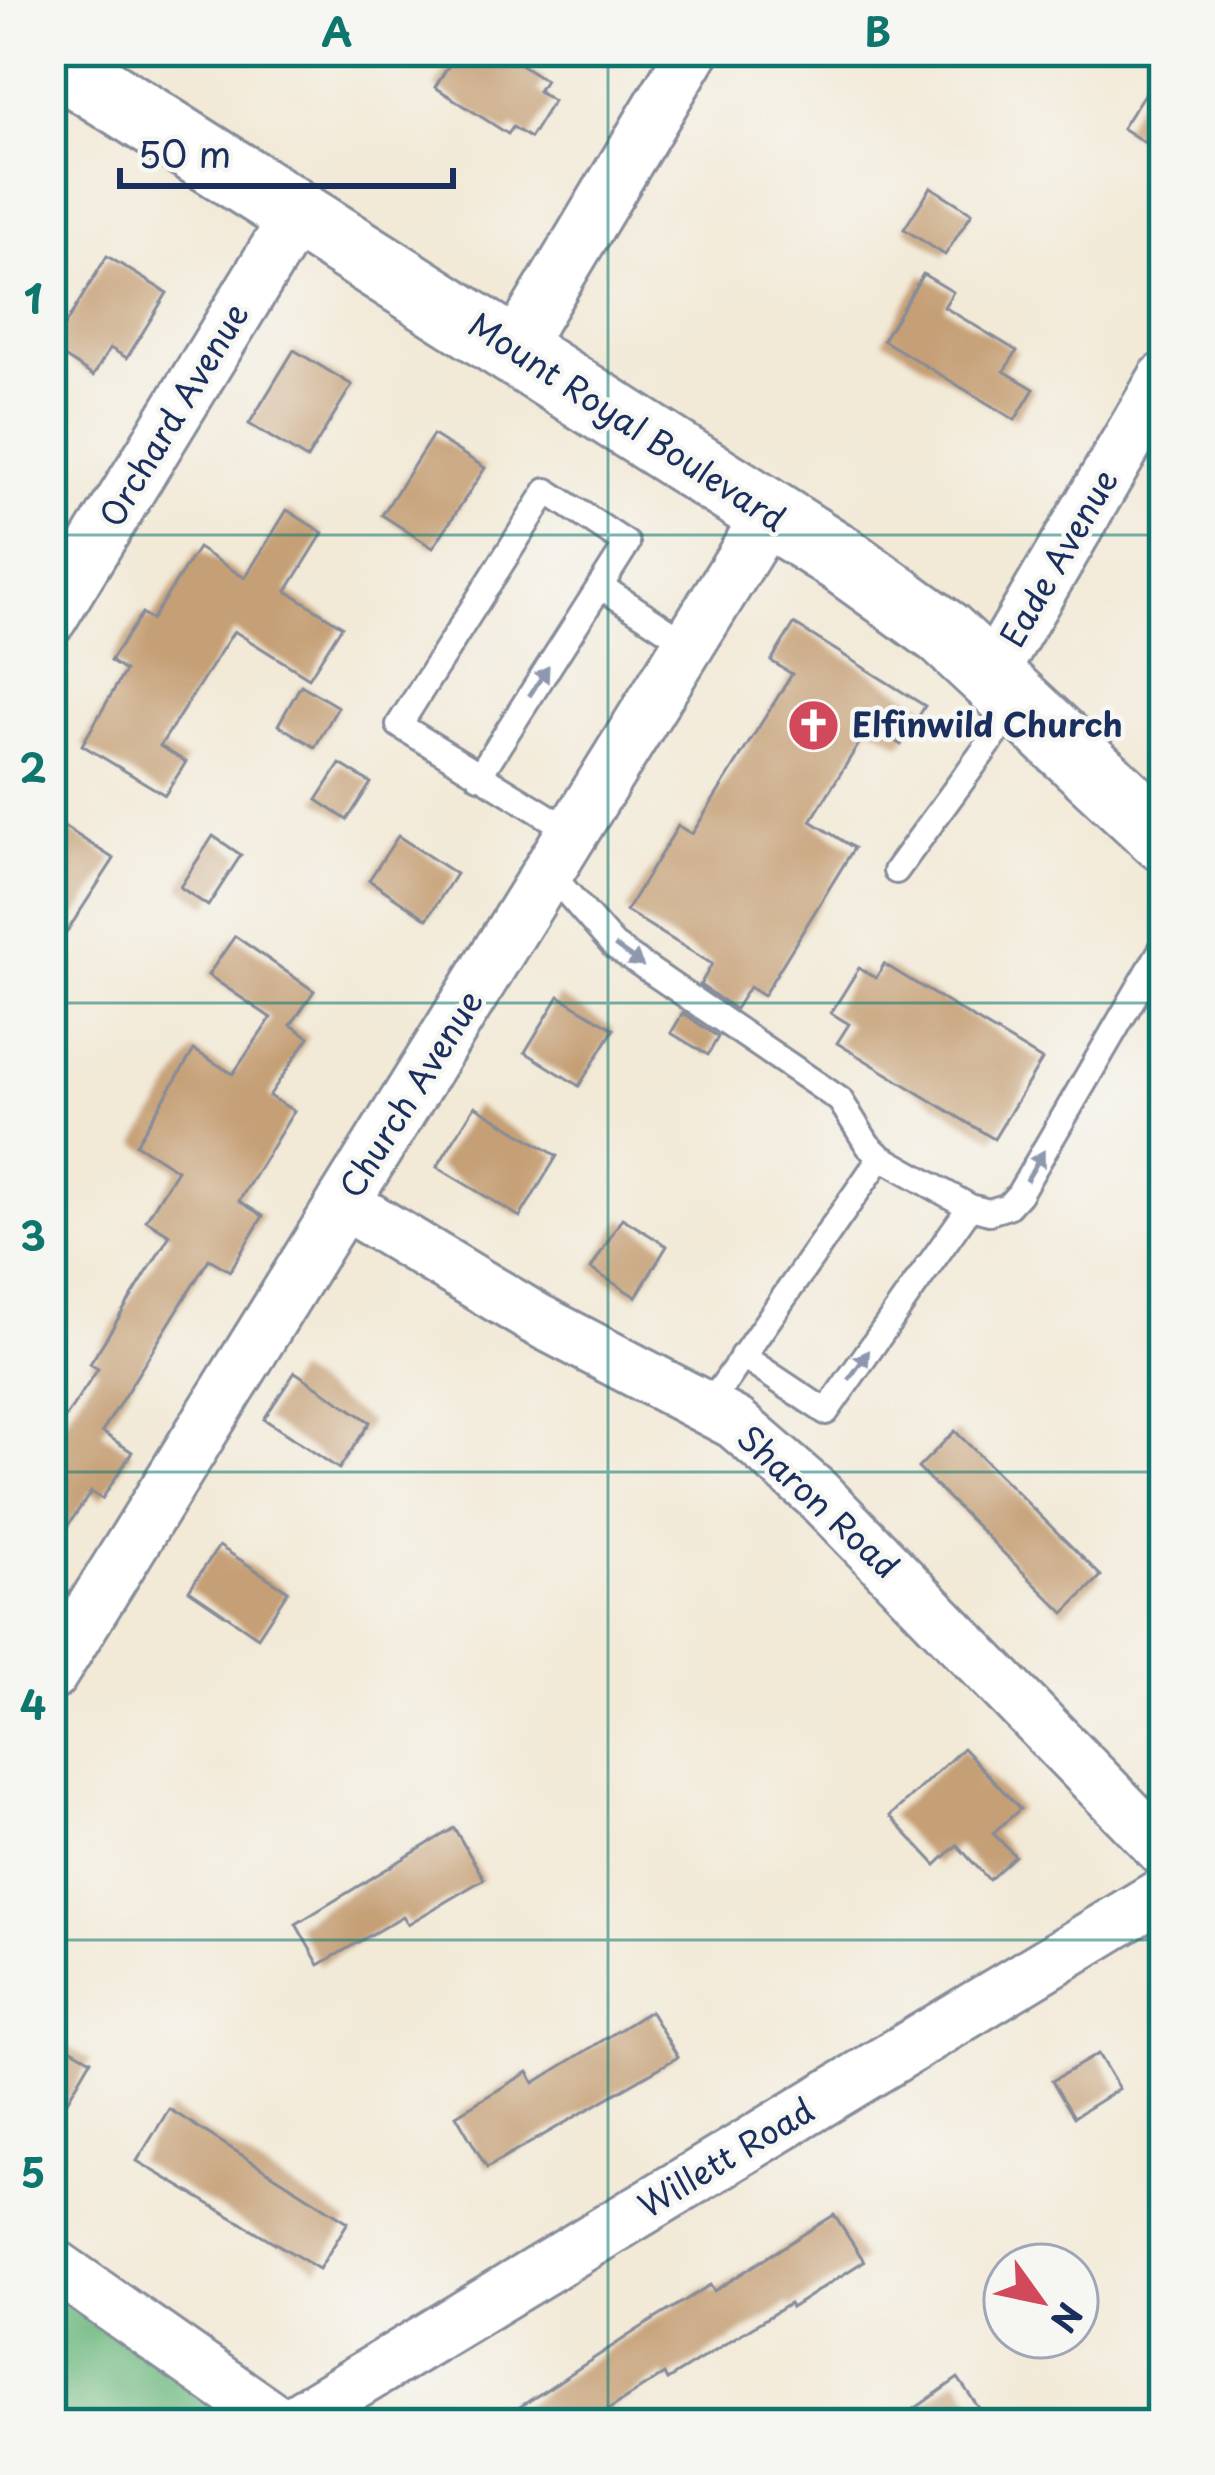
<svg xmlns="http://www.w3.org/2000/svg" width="1215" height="2475" viewBox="0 0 1215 2475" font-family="'Playpen Sans',sans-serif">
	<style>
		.forest { fill: #6eb87f; stroke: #44746e; stroke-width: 3 }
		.building { fill: #c59f74 }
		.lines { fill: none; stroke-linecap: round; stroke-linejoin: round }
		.service-casing { stroke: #868c9a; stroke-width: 30 }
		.minor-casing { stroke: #868c9a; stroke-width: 57 }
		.secondary-casing { stroke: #868c9a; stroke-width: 72 }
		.service { stroke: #fff; stroke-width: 24 }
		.minor { stroke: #fff; stroke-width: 51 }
		.secondary { stroke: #fff; stroke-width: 66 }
		.oneway { fill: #8d97ae }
		.grid { fill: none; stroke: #0f766e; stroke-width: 3; stroke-opacity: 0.55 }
		.labels { text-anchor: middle; stroke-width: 9; stroke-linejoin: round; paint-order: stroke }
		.street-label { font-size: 33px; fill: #1b2f5e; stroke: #f6f6f2 }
		.poi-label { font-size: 33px; font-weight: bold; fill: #1b2f5e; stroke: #f6f6f2; text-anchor: start }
		.neatline { fill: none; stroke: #0f766e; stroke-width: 4.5 }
		.grid-label { font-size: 39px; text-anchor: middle; font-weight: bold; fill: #0f766e }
	</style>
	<rect width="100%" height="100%" fill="#f6f6f2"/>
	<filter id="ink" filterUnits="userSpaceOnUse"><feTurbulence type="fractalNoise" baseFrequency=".00833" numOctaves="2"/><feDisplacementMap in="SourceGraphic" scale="24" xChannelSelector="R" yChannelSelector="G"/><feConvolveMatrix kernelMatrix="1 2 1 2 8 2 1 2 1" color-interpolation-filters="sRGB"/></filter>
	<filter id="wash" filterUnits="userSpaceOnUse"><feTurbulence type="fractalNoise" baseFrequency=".004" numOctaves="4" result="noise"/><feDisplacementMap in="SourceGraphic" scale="48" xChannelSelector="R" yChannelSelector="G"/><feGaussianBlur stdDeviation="2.7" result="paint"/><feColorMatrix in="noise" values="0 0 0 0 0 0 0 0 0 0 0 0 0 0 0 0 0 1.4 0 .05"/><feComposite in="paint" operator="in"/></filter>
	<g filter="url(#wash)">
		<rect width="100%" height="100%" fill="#f2e9d6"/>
		<path class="forest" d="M51,2263L281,2424H51Z"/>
		<g id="blocks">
			<g class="building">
				<path d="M458,51H500L545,80L538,91L553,101L530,138L513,127L508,134L435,87Z"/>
				<path d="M1164,63V155L1122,128Z"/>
				<path d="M931,187L972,213L945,255L904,229Z"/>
				<path d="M107,256L167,293L127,358L110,348L93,376L51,348Z"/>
				<path d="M923,274L953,292L944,307L1017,351L1004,371L1034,389L1015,420L883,340Z"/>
				<path d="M294,350L352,385L307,459L249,424Z"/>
				<path d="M433,435L485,468L433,548L382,515Z"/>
				<path d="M287,510L323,533L287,591L342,626L309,678L234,631L160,746L186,762L165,795L82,745L125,671L110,661L142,613L151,620L198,548L245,578Z"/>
				<path d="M794,624L925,706L901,745L870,726L811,821L854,848L763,996L749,987L735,1009L700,985L712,964L626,911L678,826L692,834L792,674L771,661Z"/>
				<path d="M301,685L338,707L315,747L278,725Z"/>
				<path d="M340,764L371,783L347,820L317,800Z"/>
				<path d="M51,818L114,859L51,956Z"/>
				<path d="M213,836L241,855L208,906L180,887Z"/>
				<path d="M398,836L456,874L427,919L369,880Z"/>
				<path d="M235,936L314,991L291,1025L309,1037L269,1096L294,1111L239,1201L263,1216L230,1271L209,1259L102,1432L132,1452L102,1499L91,1492L51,1550V1439L98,1369L90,1364L170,1235L146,1220L177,1170L136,1144L194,1050L233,1074L271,1018L208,975Z"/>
				<path d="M884,964L1042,1060L994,1139L837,1043L849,1024L831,1013L859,968L876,978Z"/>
				<path d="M559,996L614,1029L579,1086L525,1052Z"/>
				<path d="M683,1013L718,1037L708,1055L671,1033Z"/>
				<path d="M475,1106L557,1156L520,1217L437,1167Z"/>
				<path d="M622,1218L667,1246L636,1297L591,1269Z"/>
				<path d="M295,1372L370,1422L339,1469L264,1419Z"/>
				<path d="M955,1431L1101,1576L1064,1613L918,1468Z"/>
				<path d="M219,1546L288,1591L258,1637L189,1590Z"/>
				<path d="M963,1748L1020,1809L993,1833L1015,1856L989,1880L957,1845L936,1865L890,1816Z"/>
				<path d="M454,1828L484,1879L408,1924L403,1916L319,1965L296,1924Z"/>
				<path d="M650,2011L678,2057L487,2168L456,2115L528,2072L534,2083Z"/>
				<path d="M51,2037L91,2060L51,2128Z"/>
				<path d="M1098,2054L1119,2089L1074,2117L1052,2081Z"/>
				<path d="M169,2109L348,2222L319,2269L137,2161Z"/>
				<path d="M834,2215L864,2261L791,2308L789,2304L667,2380L664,2374L586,2424H494L637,2330L710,2285L714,2291Z"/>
				<path d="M958,2378L990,2424H893Z"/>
			</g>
		</g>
	</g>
	<g filter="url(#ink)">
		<use href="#blocks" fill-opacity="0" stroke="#868c9a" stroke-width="3"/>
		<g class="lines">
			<defs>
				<g id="service">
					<path d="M600,586L689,644"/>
					<path d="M479,776L627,544L547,491L399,725L573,832"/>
					<path d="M896,871L1018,704"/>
					<path d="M549,872L614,946L840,1100L868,1145L881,1157L970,1207L989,1212L1008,1206L1019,1194L1164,945"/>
					<path d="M742,1356L826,1412L970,1207"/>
					<path d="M708,1407L881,1157"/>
				</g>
				<g id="minor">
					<path d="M514,350L693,51"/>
					<path d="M51,618L298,213"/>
					<path d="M991,674L1164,379"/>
					<path d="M343,1203L536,1319L735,1423L817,1494L1164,1851"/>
					<path d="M51,1675L770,513"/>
					<path d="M51,2263L281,2424"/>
					<path d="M288,2424L1164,1893"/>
				</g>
				<path id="secondary" d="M51,58L841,559L944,633L1164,838"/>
			</defs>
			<use href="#service" class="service-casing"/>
			<use href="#minor" class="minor-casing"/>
			<use href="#secondary" class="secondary-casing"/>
			<use href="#service" class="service"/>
			<use href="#minor" class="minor"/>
			<use href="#secondary" class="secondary"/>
		</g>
		<defs><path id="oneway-solid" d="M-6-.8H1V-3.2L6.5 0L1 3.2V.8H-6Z" transform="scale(3)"/></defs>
		<g class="oneway">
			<use href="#oneway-solid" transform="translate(539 681) rotate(-57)"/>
			<use href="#oneway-solid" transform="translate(629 956) rotate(36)"/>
			<use href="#oneway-solid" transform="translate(1035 1166) rotate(-60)"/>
			<use href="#oneway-solid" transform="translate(859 1365) rotate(-55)"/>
		</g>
	</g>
	<path class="grid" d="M608,51V2424M51,535H1164M51,1003H1164M51,1472H1164M51,1940H1164"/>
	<defs>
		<symbol id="church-disc" viewBox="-11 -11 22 22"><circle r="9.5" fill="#d1495b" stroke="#f6f6f2"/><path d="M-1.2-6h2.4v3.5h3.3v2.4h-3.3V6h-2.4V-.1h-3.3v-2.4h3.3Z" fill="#fff"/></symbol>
	</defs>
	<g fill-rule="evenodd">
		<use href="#church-disc" x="784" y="696" width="59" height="59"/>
	</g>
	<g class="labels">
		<g class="street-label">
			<text transform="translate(174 415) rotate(-59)" y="12">Orchard Avenue</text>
			<text transform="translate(627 422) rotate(33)" y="12">Mount Royal Boulevard</text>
			<text transform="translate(1059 558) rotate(-60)" y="12">Eade Avenue</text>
			<text transform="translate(411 1094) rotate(-58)" y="12">Church Avenue</text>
			<text transform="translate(818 1502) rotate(43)" y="12">Sharon Road</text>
			<text transform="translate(726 2158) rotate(-31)" y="12">Willett Road</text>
		</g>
		<g class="poi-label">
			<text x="852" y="737">Elfinwild Church</text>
		</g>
	</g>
	<rect width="1215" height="2475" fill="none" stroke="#f6f6f2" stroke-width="132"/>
	<g transform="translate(1041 2301) rotate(123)"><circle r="57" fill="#f6f6f2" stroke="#9ea6b7" stroke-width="3"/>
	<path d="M0-9L21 45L0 30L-21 45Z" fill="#d1495b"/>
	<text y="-18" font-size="33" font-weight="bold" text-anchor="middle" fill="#1b2f5e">N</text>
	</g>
	<path d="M120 168v18h333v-18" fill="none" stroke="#1b2f5e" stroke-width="6"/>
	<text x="138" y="168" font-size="36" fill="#1b2f5e" stroke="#f6f6f2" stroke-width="9" paint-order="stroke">50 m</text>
	<rect x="66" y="66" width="1083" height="2343" class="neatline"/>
	<g class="grid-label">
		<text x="337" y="47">A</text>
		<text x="878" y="47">B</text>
		<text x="33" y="314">1</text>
		<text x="33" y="783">2</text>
		<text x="33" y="1251">3</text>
		<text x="33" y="1720">4</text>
		<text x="33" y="2188">5</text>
	</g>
</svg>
